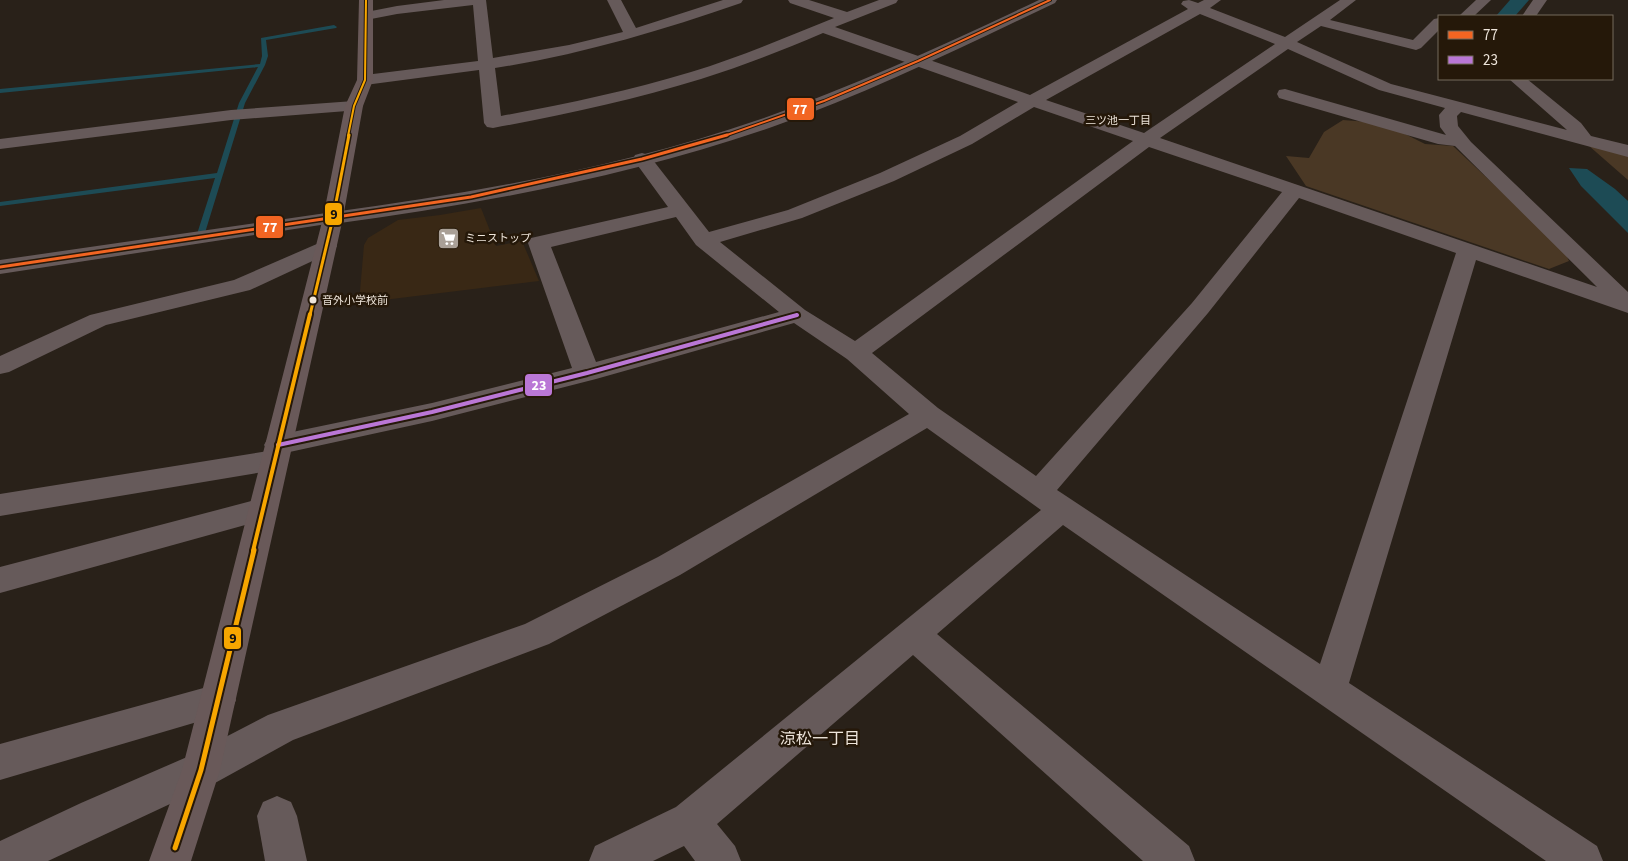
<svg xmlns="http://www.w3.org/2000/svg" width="1628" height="861" viewBox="0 0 1628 861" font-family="'Source Sans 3','Noto Sans JP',sans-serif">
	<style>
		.built { fill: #392815 }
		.green { fill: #4a3825 }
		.water { fill: #1d4b55 }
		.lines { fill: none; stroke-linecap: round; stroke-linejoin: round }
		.stream { fill: #1d4b55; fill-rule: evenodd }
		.canal { fill: #1d4b55; fill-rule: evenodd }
		.minor { fill: #665a5a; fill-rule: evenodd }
		.tertiary { fill: #665a5a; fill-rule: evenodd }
		.primary { fill: #695959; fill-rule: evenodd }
		.bus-1-far1-casing { stroke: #251809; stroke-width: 4 }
		.bus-1-casing { stroke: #251809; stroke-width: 6 }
		.bus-2-casing { stroke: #251809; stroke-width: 8 }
		.bus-3-far3-casing { stroke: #251809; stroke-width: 4 }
		.bus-3-far2-casing { stroke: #251809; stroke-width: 6 }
		.bus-3-far1-casing { stroke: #251809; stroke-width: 8 }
		.bus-3-casing { stroke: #251809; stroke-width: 9 }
		.bus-1-far1 { stroke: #f26522; stroke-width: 2 }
		.bus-1 { stroke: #f26522; stroke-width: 3 }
		.bus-2 { stroke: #ba77d6; stroke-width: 4 }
		.bus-3-far3 { stroke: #f7a600; stroke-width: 2 }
		.bus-3-far2 { stroke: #f7a600; stroke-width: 3 }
		.bus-3-far1 { stroke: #f7a600; stroke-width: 4 }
		.bus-3 { stroke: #f7a600; stroke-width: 5 }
		.bus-dot { fill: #eee5db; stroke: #251809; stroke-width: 2 }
		.labels { text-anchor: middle; stroke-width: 5; stroke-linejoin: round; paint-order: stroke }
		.far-neighbourhood-label { font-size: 11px; fill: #eee5db; stroke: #251809 }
		.far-poi-label { font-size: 11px; fill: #eee5db; stroke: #251809; text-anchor: start }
		.bus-label { font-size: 11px; fill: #eee5db; stroke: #251809; text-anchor: start }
		.near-neighbourhood-label { font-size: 16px; fill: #eee5db; stroke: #251809 }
		.line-badge { stroke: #251809; stroke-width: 2 }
		.badge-label { font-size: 14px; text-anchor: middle; font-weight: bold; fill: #fff }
		.pale-badge-label { font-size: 14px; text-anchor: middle; font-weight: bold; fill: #111 }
	</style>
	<rect width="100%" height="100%" fill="#292119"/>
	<path class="built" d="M481,208L496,246L522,241L539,281L359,303L364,245L368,238L398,220L440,215Z"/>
	<g class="green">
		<path d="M1343,120L1368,122L1397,130L1425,144L1453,146L1564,250L1569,261L1549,269L1306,186L1286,156L1309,158L1324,132Z"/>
		<path d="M1588,145L1628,154V180Z"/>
	</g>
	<path class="water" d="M1569,168L1587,169L1615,189L1628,201V233L1581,186Z"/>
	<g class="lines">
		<path class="stream" d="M334,25L337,27L336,28L266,40L268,56L265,65L245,103L204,236H198L197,234L215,178L0,206V202L217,173L239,103L258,67L0,93V89L260,64L262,56L261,38Z"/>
		<path class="canal" d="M1510,0H1529L1515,16H1496Z"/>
		<g class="minor">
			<path d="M444,0H486L493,58L569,45L623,32L607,0H621L636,28L723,0H743L741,3C660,31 579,55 495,68L501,116C565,104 629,91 691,72C740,57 787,37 834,18L790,3L788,0H809L847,12L879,0H898L896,3L835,27L1030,95L1188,9L1181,4L1183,1L1189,0L1198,3L1204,0H1221L1210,8L1285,37L1340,0H1356L1330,20L1413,40L1434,19L1439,18V30L1421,48L1416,50L1321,26L1297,42L1391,84L1567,130L1509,79H1527L1581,123L1591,136L1628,145V157L1461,112L1457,116L1458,126L1471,142L1628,292V313L1476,260L1349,683L1597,846L1603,861H1546L1063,525L937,634L1189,846L1195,861H1143L913,655L717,824L735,846L741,861H695L684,846L653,861H589L595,846L676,807L1041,510L927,428L680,575L549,644L293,740L215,783L48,861H0V841L81,803L187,757L268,715L525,624L658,557L909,414L847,359L794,323L596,379L432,421L285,453L289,460L285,467L275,470L0,516V494L268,451L264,445L268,438L278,435L432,403L572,368L528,243L531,238L668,207L633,159L635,155L642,153L649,155L709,232L788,210L880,173L960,136L1018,102L823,33C783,50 743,66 701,79C633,100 563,115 493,128L487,127L484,123L479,70L365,85L359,83L357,80L359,77L365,75L478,61L473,5L397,14L366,20L361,19L359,16L361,13L397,6ZM1200,14L1275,44L1144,133L1046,100ZM1288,49L1379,90L1445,108L1439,115L1440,127L1446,135L1285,89L1279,90L1277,94L1279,98L1438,144L1455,146L1597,287L1160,138ZM1034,107L1133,141L855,341L805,310L720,242L802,218L894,181L972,144ZM1149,147L1282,192L1192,303L1036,476L938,408L872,353ZM1299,198L1456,253L1320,664L1057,490L1208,313ZM676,217L696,245L779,312L596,362L551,247Z"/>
			<path d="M1476,0H1491L1474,16H1459Z"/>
			<path d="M1533,0H1547L1536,16H1522Z"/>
			<path d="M354,101L360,102L363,106L360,110L231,120L0,149V139L231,110Z"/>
			<path d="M333,212L340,214L343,218L340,222L0,274V260Z"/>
			<path d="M326,240L334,241L337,246L334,251L250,290L106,325L9,372L0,374V356L90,315L234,280Z"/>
			<path d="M263,498L274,501L278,509L274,517L0,593V567Z"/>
			<path d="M218,684L231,688L236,700L231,712L0,780V744Z"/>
			<path d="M277,796L291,802L297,816L307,861H265L257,816L263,802Z"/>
		</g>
		<path class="tertiary" d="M1039,0H1057L1055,3C962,47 869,93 772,127C630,176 482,204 333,224L326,222L323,218L326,214L333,212C478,192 623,167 761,119C856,85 948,43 1039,0Z"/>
		<path class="primary" d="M359,0H373V80L363,106L343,218L220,770L191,861H149L182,770L323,218L345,106L357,80Z"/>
		<defs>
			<path id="bus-1-far1" d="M724,136L824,101L918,61L1050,0"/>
			<path id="bus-1" d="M0,267L471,197L642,159L727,135"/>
			<path id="bus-2" d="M278,445L432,412L587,373L797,315"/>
			<path id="bus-3-far3" d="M348,136L354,106L365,80L366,0"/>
			<path id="bus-3-far2" d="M310,315L333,218L349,135"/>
			<path id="bus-3-far1" d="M253,551L310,314"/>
			<path id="bus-3" d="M175,848L201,770L254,550"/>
		</defs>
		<use href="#bus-1-far1" class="bus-1-far1-casing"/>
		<use href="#bus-1" class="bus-1-casing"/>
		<use href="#bus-2" class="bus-2-casing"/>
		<use href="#bus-3-far3" class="bus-3-far3-casing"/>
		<use href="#bus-3-far2" class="bus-3-far2-casing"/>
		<use href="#bus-3-far1" class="bus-3-far1-casing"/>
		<use href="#bus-3" class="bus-3-casing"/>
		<use href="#bus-1-far1" class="bus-1-far1"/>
		<use href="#bus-1" class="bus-1"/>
		<use href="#bus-2" class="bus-2"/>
		<use href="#bus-3-far3" class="bus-3-far3"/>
		<use href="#bus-3-far2" class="bus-3-far2"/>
		<use href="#bus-3-far1" class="bus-3-far1"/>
		<use href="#bus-3" class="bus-3"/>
	</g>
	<defs>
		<symbol id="supermarket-square" viewBox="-11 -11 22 22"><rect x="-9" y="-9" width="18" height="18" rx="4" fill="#a9a097" stroke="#251809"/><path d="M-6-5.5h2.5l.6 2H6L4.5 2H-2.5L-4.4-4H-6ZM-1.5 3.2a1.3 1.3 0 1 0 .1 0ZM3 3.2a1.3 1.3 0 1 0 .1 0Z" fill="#fff"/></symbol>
	</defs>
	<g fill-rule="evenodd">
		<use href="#supermarket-square" x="436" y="226" width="25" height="25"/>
	</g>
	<circle class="bus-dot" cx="313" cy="300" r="4.5"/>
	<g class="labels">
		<g class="far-neighbourhood-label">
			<text x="1118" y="124">三ツ池一丁目</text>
		</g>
		<g class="far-poi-label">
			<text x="465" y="242">ミニストップ</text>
		</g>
		<g class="bus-label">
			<text x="322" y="304">音外小学校前</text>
		</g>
		<g class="near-neighbourhood-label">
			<text x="820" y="744">涼松一丁目</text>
		</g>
	</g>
	<g class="line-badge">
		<rect x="786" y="97" width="29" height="24" rx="5" fill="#f26522"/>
		<rect x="324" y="202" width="19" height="24" rx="5" fill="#f7a600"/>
		<rect x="255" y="215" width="29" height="24" rx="5" fill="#f26522"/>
		<rect x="524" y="373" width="29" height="24" rx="5" fill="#ba77d6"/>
		<rect x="223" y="626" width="19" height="24" rx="5" fill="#f7a600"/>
	</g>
	<g class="badge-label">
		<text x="800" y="114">77</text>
		<text x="270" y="232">77</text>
		<text x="539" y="390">23</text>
	</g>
	<g class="pale-badge-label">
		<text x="334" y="219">9</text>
		<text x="233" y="643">9</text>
	</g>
	<rect x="1438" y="15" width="175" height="65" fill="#251809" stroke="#756a5d"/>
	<rect x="1448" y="31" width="25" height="8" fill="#f26522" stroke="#756a5d"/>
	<text x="1483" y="40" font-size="15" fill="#eee5db">77</text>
	<rect x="1448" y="56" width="25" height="8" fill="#ba77d6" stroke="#756a5d"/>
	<text x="1483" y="65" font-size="15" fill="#eee5db">23</text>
</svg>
